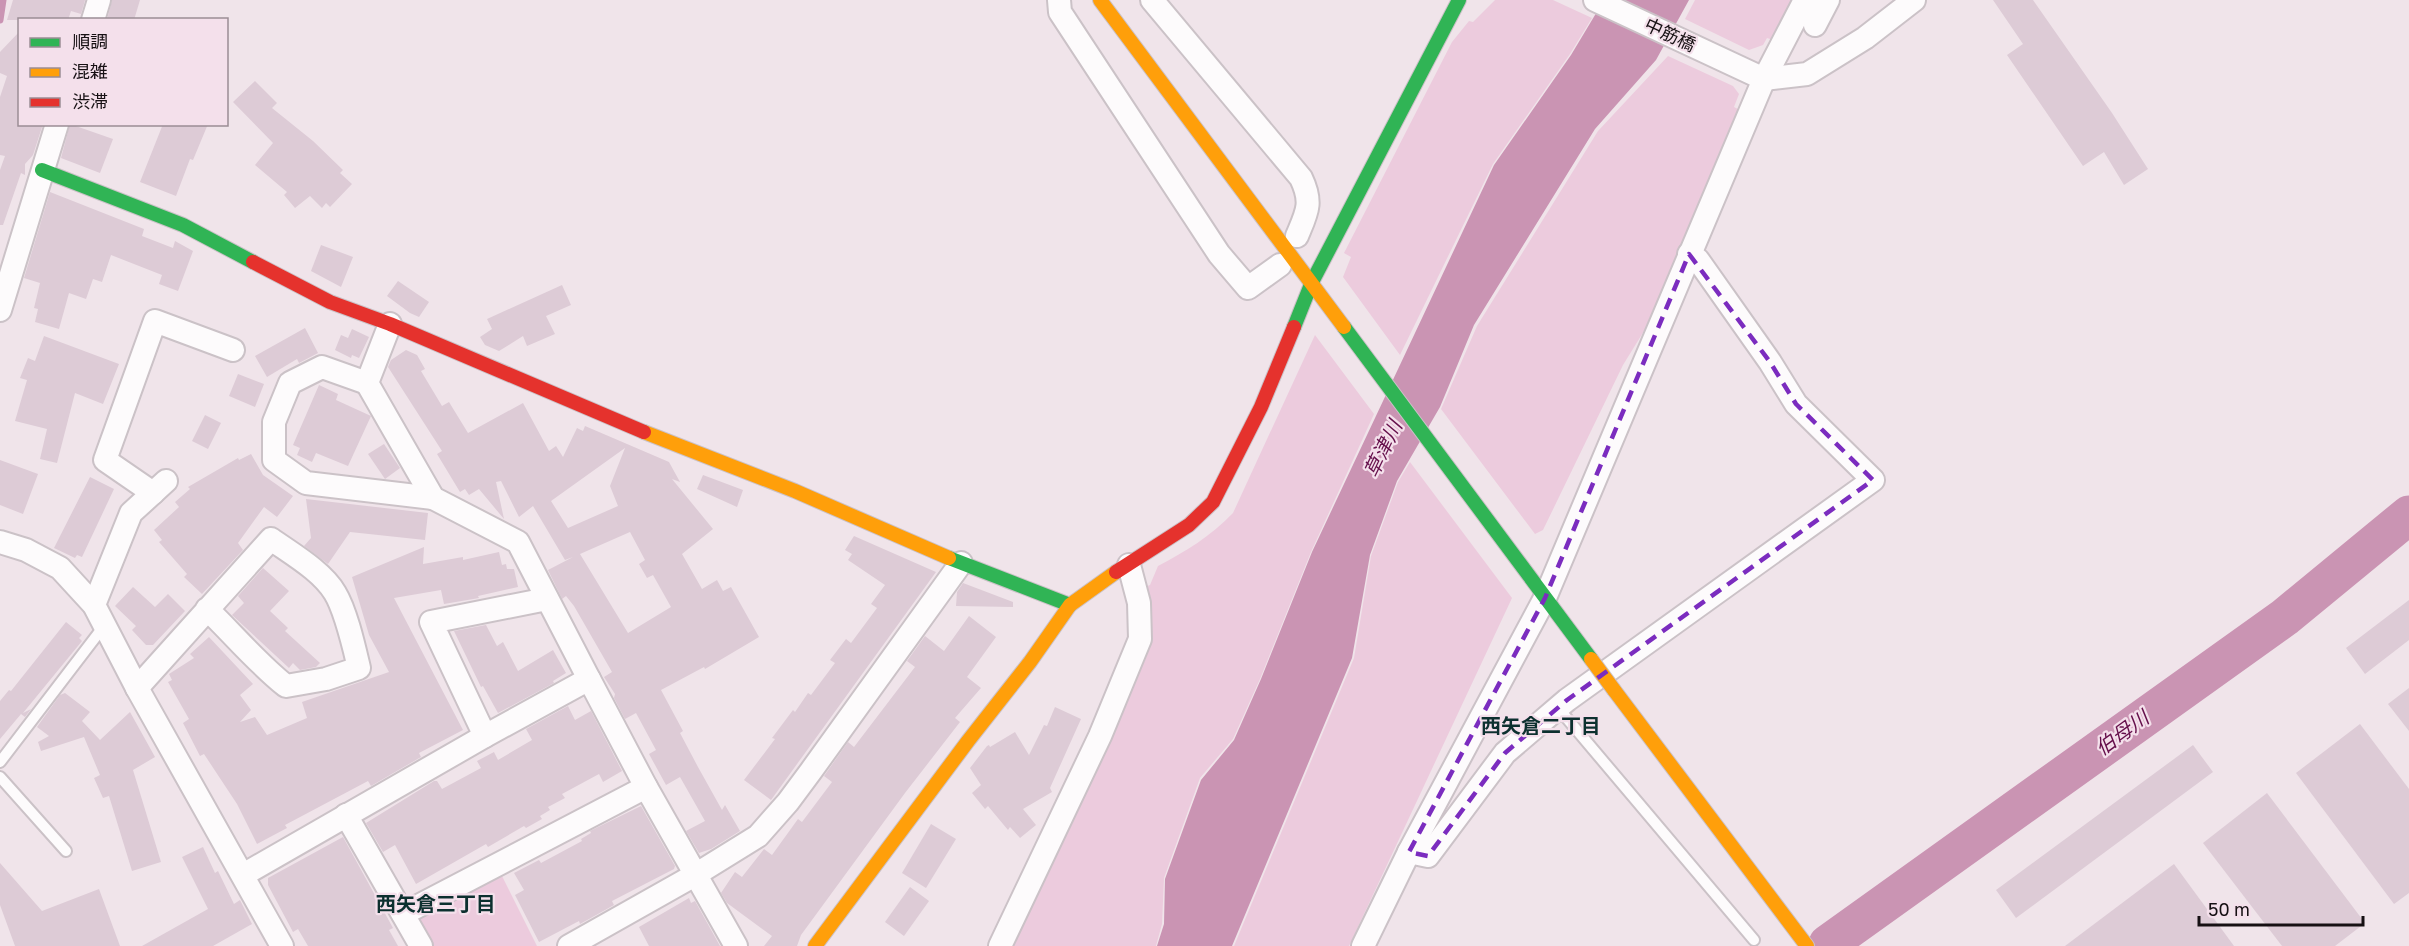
<svg xmlns="http://www.w3.org/2000/svg" width="2409" height="946" viewBox="0 0 2409 946" font-family="'Golos Text','Noto Sans JP',sans-serif">
	<style>
		.green { fill: #eccbdd }
		.water { fill: #ca94b3 }
		.lines { fill: none; stroke-linecap: round; stroke-linejoin: round }
		.stream { stroke: #ca94b3; stroke-width: 7 }
		.river { stroke: #ca94b3; stroke-width: 39 }
		.building { fill: #ddcbd6; fill-rule: evenodd }
		.lane-casing { stroke: #cbc2c7; stroke-width: 14 }
		.street-casing { stroke: #cbc2c7; stroke-width: 26 }
		.fast-casing { stroke: #cbc2c7; stroke-width: 16 }
		.slow-casing { stroke: #cbc2c7; stroke-width: 16 }
		.jam-casing { stroke: #cbc2c7; stroke-width: 16 }
		.lane { stroke: #fdfbfc; stroke-width: 10 }
		.street { stroke: #fdfbfc; stroke-width: 22 }
		.fast { stroke: #30b455; stroke-width: 14 }
		.slow { stroke: #ff9f0a; stroke-width: 14 }
		.jam { stroke: #e5322d; stroke-width: 14 }
		.slow-bridge-casing { stroke: #cbc2c7; stroke-width: 16; stroke-linecap: butt }
		.slow-bridge { stroke: #ff9f0a; stroke-width: 14 }
		.marked { fill: none; stroke: #7b2cbf; stroke-width: 4.5; stroke-dasharray: 12 8; stroke-linejoin: round }
		.labels { text-anchor: middle; stroke-width: 4.5; stroke-linejoin: round; paint-order: stroke }
		.street-label { font-size: 18px; fill: #161013; stroke: #f4e0eb }
		.water-label { font-size: 20px; font-style: italic; fill: #650f4b; stroke: #f4e0eb }
		.neighbourhood-label { font-size: 20px; font-weight: bold; fill: #0c302f; stroke: #f4e0eb }
	</style>
	<rect width="100%" height="100%" fill="#f0e4ea"/>
	<g class="green">
		<path d="M1495,0H1553L1592,18L1570,54L1493,164L1400,355L1343,277L1351,257L1344,253L1452,42L1469,21L1473,22Z"/>
		<path d="M1695,0H1794L1773,40L1767,38L1763,45L1749,50L1685,19Z"/>
		<path d="M1668,56L1733,86L1739,94L1734,107L1740,110L1644,331L1623,365L1543,530L1535,534L1441,409L1477,326L1598,131Z"/>
		<path d="M1315,335L1374,414L1311,552L1260,679L1233,739L1200,778L1164,878L1162,924L1156,946H1011L1146,658L1150,640L1145,587L1150,585L1158,566C1186,551 1210,537 1233,513Z"/>
		<path d="M1410,462L1512,598L1349,946H1234L1354,658L1371,556L1398,482Z"/>
		<path d="M499,870L537,946H431L419,922L424,910Z"/>
	</g>
	<path class="water" d="M1604,0H1689L1656,60L1595,129L1474,325L1440,407L1397,481L1370,555L1352,658L1232,946H1157L1164,924L1165,879L1201,780L1234,740L1261,679L1312,552L1494,165L1571,55Z"/>
	<g class="lines">
		<path class="stream" d="M0,20L3,0"/>
		<path class="river" d="M1828,944L2285,617L2409,515"/>
	</g>
	<g class="building">
		<path d="M13,0H85L81,14L71,11L68,20H7Z"/>
		<path d="M112,0H140L134,20H107Z"/>
		<path d="M1993,0H2033L2112,113L2148,169L2124,185L2104,152L2083,166L2007,55L2023,44Z"/>
		<path d="M20,31V124H43L33,155L25,164V175L21,173L3,225H0V170L5,156L0,155V97L7,76L0,73V52Z"/>
		<path d="M255,81L277,103L272,108L313,141L343,170L340,173L352,184L330,207L326,203L322,208L310,196L295,208L284,195L287,192L255,165L273,143L233,102Z"/>
		<path d="M70,124L113,139L100,173L61,158Z"/>
		<path d="M163,124H208L193,160L190,159L176,196L140,182Z"/>
		<path d="M50,192L144,229L142,236L173,248L175,241L193,251L178,291L159,284L162,275L111,255L102,282L93,279L86,299L69,293L59,329L35,322L38,309L34,308L40,283L24,278Z"/>
		<path d="M321,245L353,257L341,287L311,271Z"/>
		<path d="M398,281L429,302L419,317L410,313L387,296Z"/>
		<path d="M562,285L571,305L546,316L555,334L527,346L523,336L499,351L485,345L480,337L492,329L487,319Z"/>
		<path d="M305,328L318,353L299,363L297,359L267,377L255,356Z"/>
		<path d="M352,329L369,337L359,358L352,355L351,358L335,350L341,335L348,338Z"/>
		<path d="M44,336L119,364L103,404L75,393L57,463L40,459L47,429L15,421L27,380L20,378L28,358L35,361Z"/>
		<path d="M406,350L417,355L425,369L421,371L442,406L449,402L468,433L523,403L549,451L556,446L563,457L577,428L583,431L585,426L669,462L680,482L672,479L713,529L682,554L702,589L717,580L723,591L731,587L759,637L705,669L704,667L661,690L683,731L680,733L698,767L722,810L725,805L740,831L711,849L699,853L686,831L705,821L680,777L666,785L649,754L656,750L636,713L625,719L614,698L615,694L604,677L612,672L574,606L566,596L562,599L548,570L573,557L565,560L533,506L519,517L501,481L496,482L504,519L479,489L469,495L465,489L460,492L437,454L442,451L388,367L391,360ZM625,448L610,486L618,506L568,528L551,501ZM630,532L645,560L639,564L647,578L653,575L671,607L628,633L580,554Z"/>
		<path d="M238,374L264,384L255,407L229,396Z"/>
		<path d="M319,385L338,394L336,400L371,416L348,466L316,453L312,462L297,455L300,448L293,445Z"/>
		<path d="M205,415L221,423L208,449L192,441Z"/>
		<path d="M384,444L400,468L385,479L368,454Z"/>
		<path d="M251,454L263,475L293,496L277,517L264,507L238,543L243,550L202,594L184,577L187,574L159,542L162,540L154,530L179,507L175,502L190,489L188,487L238,458L239,460Z"/>
		<path d="M0,460L38,474L23,514L0,505Z"/>
		<path d="M703,475L743,490L737,507L697,489Z"/>
		<path d="M90,477L114,489L82,557L77,555L75,558L54,548Z"/>
		<path d="M306,499L428,513L425,540L350,532L328,564L304,546L311,538Z"/>
		<path d="M854,536L936,572L771,800L744,780L775,739L772,738L793,710L795,712L808,693L811,695L835,663L830,660L846,639L851,643L877,608L871,604L885,585L848,560L852,554L845,550Z"/>
		<path d="M424,547L423,564L463,557V560L499,552L502,565L506,564L507,569H514L518,587L478,596L479,598L444,604L441,590L394,598L463,730L419,753L421,757L371,786L368,781L285,825L287,828L257,844L237,804L204,754L200,756L183,723L189,719L168,682L172,680L169,674L194,658L190,654L209,637L253,684L240,695L251,710L240,722L255,717L267,735L307,718L302,702L389,672L369,635L352,577Z"/>
		<path d="M263,568L289,591L270,611L288,628L285,631L320,663L316,667L300,670L293,663L289,668L232,615L244,603L238,596Z"/>
		<path d="M963,583L1013,602V607L956,606L957,592Z"/>
		<path d="M133,587L155,607L168,594L185,611L153,645H146L132,630L136,626L115,606Z"/>
		<path d="M2409,600V640L2365,674L2346,648Z"/>
		<path d="M969,616L996,637L967,677L981,688L955,718L960,722L905,793L801,935L797,946H764L772,936L727,903L721,893L735,872L742,877L764,849L772,855L798,819L802,822L832,782L824,776L848,742L854,747L915,667L907,661L925,636L944,651Z"/>
		<path d="M66,622L82,635L79,638L82,641L23,713L31,709L25,717L21,714L0,739V701L9,690L11,691Z"/>
		<path d="M486,625L497,646L503,642L518,671L553,650L566,673L553,681L554,683L498,713L483,686L481,687L454,631Z"/>
		<path d="M2409,688V731L2388,704Z"/>
		<path d="M65,693L90,712L82,721L100,740L130,712L155,757L133,770L161,862L132,871L109,796L103,798L94,778L100,775L84,737L41,751L38,742L49,736L37,727L60,695Z"/>
		<path d="M568,706L575,720L591,711L622,771L603,782L599,774L562,794L565,798L548,807L550,810L540,816L542,819L526,828L524,826L488,847L486,844L416,884L395,845L383,852L366,823L434,781H437L442,789L481,768L477,761L494,752L498,760L532,740L526,729Z"/>
		<path d="M1055,707L1081,719L1050,788L1052,792L1023,809L1036,825L1020,838L1010,827L1008,830L988,806L985,809L972,793L981,785L970,768L987,746L989,745L990,747L1015,732L1029,755L1044,725L1047,726Z"/>
		<path d="M2360,724L2409,789V893L2394,904L2296,773Z"/>
		<path d="M2193,745L2213,772L2016,918L1996,890Z"/>
		<path d="M2267,793L2365,923L2335,946H2282L2203,843Z"/>
		<path d="M641,806L675,866L674,869L612,901L614,905L589,919L580,924L579,921L539,942L515,895L524,890L514,873L539,860L541,863L582,841L581,839L591,833L590,831Z"/>
		<path d="M931,824L956,839L926,888L902,873Z"/>
		<path d="M343,837L393,928L389,930L398,946H308L298,929L293,932L268,885V878Z"/>
		<path d="M203,847L215,873L218,871L234,904L240,900L252,924L213,946H142L208,909L182,857Z"/>
		<path d="M0,863L42,911L99,889L120,946H15L0,905Z"/>
		<path d="M2174,864L2234,946H2065Z"/>
		<path d="M910,887L929,901L904,936L885,922Z"/>
		<path d="M689,898L691,903L695,901L720,946H649L639,927Z"/>
	</g>
	<g class="lines">
		<defs>
			<g id="lane">
				<path d="M1559,709L1754,940"/>
				<path d="M0,762L104,626"/>
				<path d="M0,777L66,851"/>
			</g>
			<g id="street">
				<path d="M1059,0L1060,12L1219,254L1248,288L1280,265"/>
				<path d="M1152,0L1301,178C1313,203 1307,212 1297,236"/>
				<path d="M1595,0L1764,79L1807,74L1865,38L1914,0"/>
				<path d="M93,20L99,0"/>
				<path d="M1815,25L1828,0"/>
				<path d="M0,310L57,124"/>
				<path d="M390,324L367,383L433,498L518,542L589,679"/>
				<path d="M367,383L322,367L290,383L274,422V460L306,483L433,498"/>
				<path d="M153,493L105,460L155,321L233,350"/>
				<path d="M0,542L26,550L60,568L94,605L137,688L282,946"/>
				<path d="M94,605L131,513L166,481"/>
				<path d="M137,688L271,539C292,554 322,571 335,593C346,611 354,647 359,668L326,679L286,686C257,663 234,635 207,609"/>
				<path d="M485,736L431,622L547,599"/>
				<path d="M346,815L421,946"/>
				<path d="M1409,852L1428,856L1505,753L1567,700L1873,480L1796,404L1770,362L1698,260L1689,254"/>
				<path d="M243,875L485,736L589,679L646,787L736,946"/>
				<path d="M403,914L646,787"/>
				<path d="M569,946L695,875L758,836L788,802L811,771L961,563"/>
				<path d="M1000,946L1100,736L1140,639L1139,603L1129,565"/>
				<path d="M1363,946L1409,852L1545,598L1764,79L1805,0"/>
			</g>
			<g id="fast">
				<path d="M42,170L183,225L253,262"/>
				<path d="M1294,327L1312,282L1459,0"/>
				<path d="M1344,327L1591,659"/>
				<path d="M949,558L1070,605"/>
			</g>
			<g id="slow">
				<path d="M1100,0L1344,327"/>
				<path d="M644,432L795,491L949,558"/>
				<path d="M1614,690L1807,946"/>
				<path d="M815,946L968,741L1030,662L1070,605L1116,572"/>
			</g>
			<g id="jam">
				<path d="M253,262L330,302L390,324L644,432"/>
				<path d="M1116,572L1189,525L1213,502L1261,407L1294,327"/>
			</g>
		</defs>
		<use href="#lane" class="lane-casing"/>
		<use href="#street" class="street-casing"/>
		<use href="#fast" class="fast-casing"/>
		<use href="#slow" class="slow-casing"/>
		<use href="#jam" class="jam-casing"/>
		<use href="#lane" class="lane"/>
		<use href="#street" class="street"/>
		<use href="#fast" class="fast"/>
		<use href="#slow" class="slow"/>
		<use href="#jam" class="jam"/>
		<defs>
			<path id="slow-bridge" d="M1591,659L1614,690"/>
		</defs>
		<use href="#slow-bridge" class="slow-bridge-casing"/>
		<use href="#slow-bridge" class="slow-bridge"/>
	</g>
	<path class="marked" d="M1689,254L1770,362L1796,404L1873,480L1567,700L1505,753L1428,856L1409,852L1545,598Z"/>
	<g class="labels">
		<g class="street-label">
			<text transform="translate(1670 35) rotate(25)" y="6">中筋橋</text>
		</g>
		<g class="water-label">
			<text transform="translate(1383 449) rotate(-64)" y="7">草津川</text>
			<text transform="translate(2122 733) rotate(-36)" y="7">伯母川</text>
		</g>
		<g class="neighbourhood-label">
			<text x="1541" y="733">西矢倉二丁目</text>
			<text x="436" y="911">西矢倉三丁目</text>
		</g>
	</g>
	<rect x="18" y="18" width="210" height="108" fill="#f4e0eb" stroke="#9b8d95" stroke-width="1.5"/>
	<rect x="30" y="38" width="30" height="9" fill="#30b455" stroke="#9b8d95" stroke-width="1.5"/>
	<text x="72" y="48" font-size="18" fill="#161013">順調</text>
	<rect x="30" y="68" width="30" height="9" fill="#ff9f0a" stroke="#9b8d95" stroke-width="1.5"/>
	<text x="72" y="78" font-size="18" fill="#161013">混雑</text>
	<rect x="30" y="98" width="30" height="9" fill="#e5322d" stroke="#9b8d95" stroke-width="1.5"/>
	<text x="72" y="108" font-size="18" fill="#161013">渋滞</text>
	<path d="M2199 916v9h164v-9" fill="none" stroke="#161013" stroke-width="3"/>
	<text x="2208" y="916" font-size="18" fill="#161013" stroke="#f4e0eb" stroke-width="4.5" paint-order="stroke">50 m</text>
</svg>
